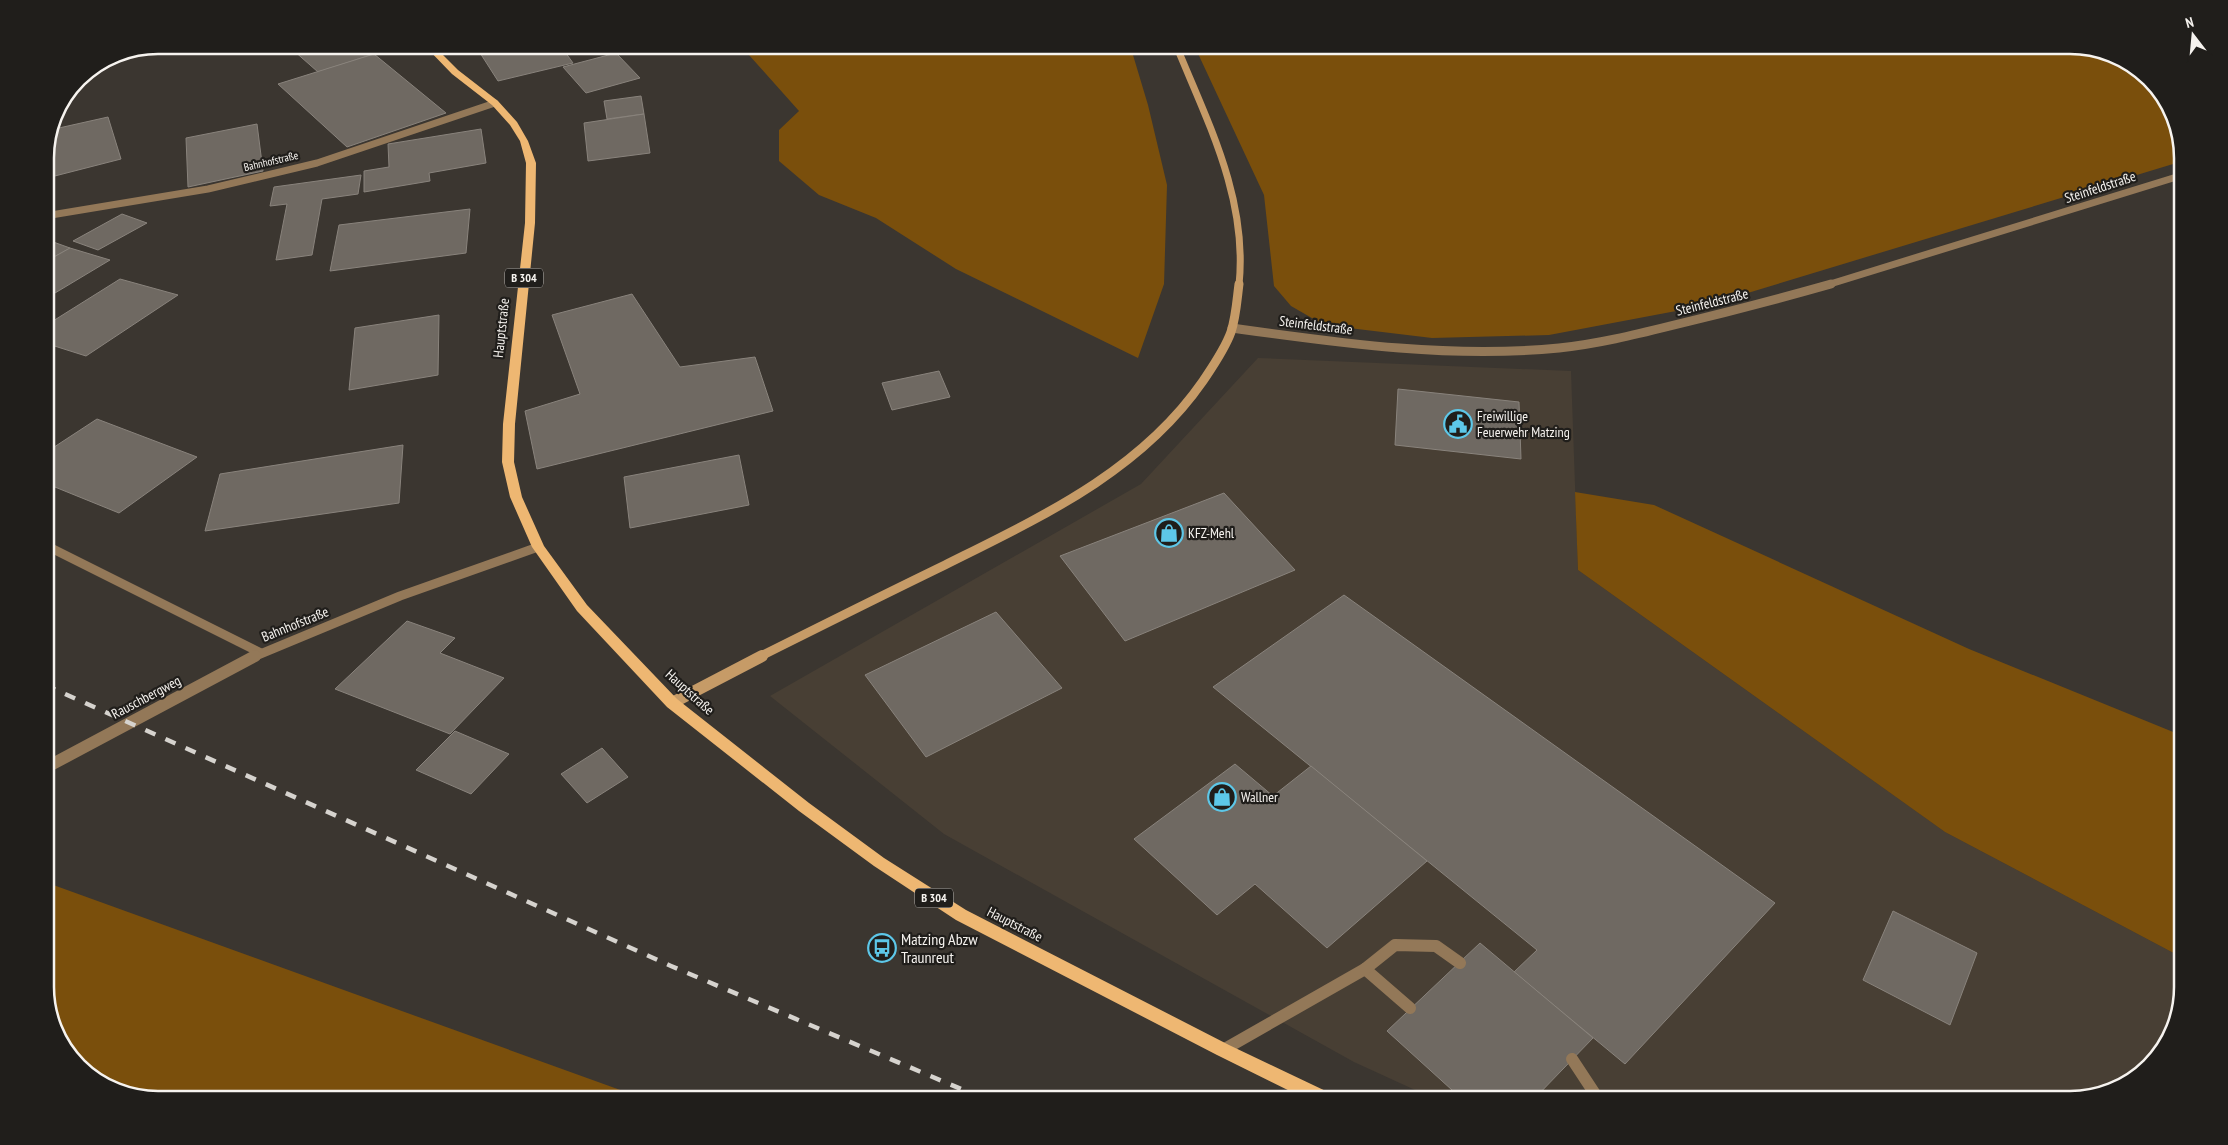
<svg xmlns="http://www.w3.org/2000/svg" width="2228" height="1145" viewBox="0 0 2228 1145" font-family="'PT Sans Narrow',sans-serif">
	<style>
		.built { fill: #483f34 }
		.green { fill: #7a4f0c }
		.building { fill: #6f6962; stroke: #89837c }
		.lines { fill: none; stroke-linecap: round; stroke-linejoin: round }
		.lane { stroke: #937858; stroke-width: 12 }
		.street-far2 { stroke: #937858; stroke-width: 7 }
		.street-far1 { stroke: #937858; stroke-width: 9 }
		.street { stroke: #937858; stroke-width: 12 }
		.secondary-far2 { stroke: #c69b67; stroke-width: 7 }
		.secondary-far1 { stroke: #c69b67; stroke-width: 9 }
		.secondary { stroke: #c69b67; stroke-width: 12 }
		.primary { fill: #eeb772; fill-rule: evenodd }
		.rail { stroke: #d6d3ce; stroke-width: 4.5; stroke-dasharray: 11 11; stroke-linecap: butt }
		.labels { text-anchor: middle; stroke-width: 4.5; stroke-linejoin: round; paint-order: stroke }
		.far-street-label { font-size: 11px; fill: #f6f3ef; stroke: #201e1b }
		.shield { fill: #201e1b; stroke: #b6b3af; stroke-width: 1 }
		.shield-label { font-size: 12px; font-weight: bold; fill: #f6f3ef }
		.street-label { font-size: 14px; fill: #f6f3ef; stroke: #201e1b }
		.poi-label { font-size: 14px; fill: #f6f3ef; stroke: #201e1b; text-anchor: start }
		.near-poi-label { font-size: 16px; fill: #f6f3ef; stroke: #201e1b; text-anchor: start }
		.rim { fill: none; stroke: #f6f3ef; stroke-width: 2.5 }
	</style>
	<rect width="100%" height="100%" fill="#3b3630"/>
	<path class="built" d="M1258,358L1571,371L1578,570L1945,832L2183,958V988L2172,1037L2133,1081L2071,1100H1437L1354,1062L944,834L770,696L1141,484Z"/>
	<g class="green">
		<path d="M740,45H1130L1148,105L1167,185L1164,284L1138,358L956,269L876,218L819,195L779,161V130L799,111Z"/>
		<path d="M1194,45H2070L2120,56L2164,95L2183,150V161L1708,305L1549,335L1432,338L1324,325L1291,306L1274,286L1264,195Z"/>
		<path d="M1575,492L1654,505L1969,649L2183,736V958L1945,832L1578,570Z"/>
		<path d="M45,882L648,1100H158L108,1089L64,1050L45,995Z"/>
	</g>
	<g class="building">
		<path d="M309,45H363L374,54L318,72L293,50Z"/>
		<path d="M475,45H560L573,63L498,81Z"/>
		<path d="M616,53L640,78L586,93L563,67Z"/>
		<path d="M374,54L446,113L347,147L278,84Z"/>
		<path d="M641,96L644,114L607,119L604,101Z"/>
		<path d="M644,114L650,153L588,161L584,123Z"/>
		<path d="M108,117L121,159L47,178L45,150L50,130Z"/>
		<path d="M257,124L263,171L188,187L186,138Z"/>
		<path d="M481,129L486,163L429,173L430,181L364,192V171L389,167L388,144Z"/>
		<path d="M361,175L358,194L322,199L312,255L276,260L287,204L270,206L274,187Z"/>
		<path d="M470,209L466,253L330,271L339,225Z"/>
		<path d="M122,214L147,223L98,250L73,241Z"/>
		<path d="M45,239L70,248L45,262Z"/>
		<path d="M70,248L110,260L45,299V262Z"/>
		<path d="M120,279L178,295L86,356L45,343V326Z"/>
		<path d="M632,294L680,367L755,357L773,411L537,469L525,411L580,394L552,315Z"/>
		<path d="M439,315L438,375L349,390L355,328Z"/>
		<path d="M939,371L950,397L892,410L882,383Z"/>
		<path d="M1398,389L1519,402L1521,459L1395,445Z"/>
		<path d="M97,419L197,457L119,513L45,483V453Z"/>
		<path d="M403,445L399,503L205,531L220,474Z"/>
		<path d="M739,455L749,505L630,528L624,477Z"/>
		<path d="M1224,493L1295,570L1125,641L1060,556Z"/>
		<path d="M1344,595L1775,903L1625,1064L1514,972L1537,950L1213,687Z"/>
		<path d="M996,612L1062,688L926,757L865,675Z"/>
		<path d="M407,621L455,638L440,653L504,678L450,734L335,689Z"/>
		<path d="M455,731L509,754L471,794L416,770Z"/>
		<path d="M602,748L628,777L587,803L561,774Z"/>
		<path d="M1235,764L1273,796L1311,766L1427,861L1327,948L1255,884L1217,915L1134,839Z"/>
		<path d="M1893,911L1977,953L1950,1025L1863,980Z"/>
		<path d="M1480,943L1593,1038L1533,1100H1463L1387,1031Z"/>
	</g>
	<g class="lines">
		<g class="lane">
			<path d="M1365,969L1410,1008"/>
			<path d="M1223,1050L1365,969L1395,945L1436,946L1460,963"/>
			<path d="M1572,1059L1599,1100"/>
		</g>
		<g class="street-far2">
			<path d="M45,216L208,189L317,163L495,103"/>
			<path d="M1827,285L2183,175"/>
		</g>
		<g class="street-far1">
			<path d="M1232,328C1340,343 1450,359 1559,348C1597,344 1634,335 1670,326C1724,313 1778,299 1831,284"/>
			<path d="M45,545L261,653"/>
			<path d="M253,657L400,596L538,547"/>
		</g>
		<path class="street" d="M45,768L255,656"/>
		<path class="secondary-far2" d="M1176,45C1208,123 1248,199 1239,285"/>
		<path class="secondary-far1" d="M759,657C821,626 883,595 945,565C1041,517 1140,472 1203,381C1213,366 1225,349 1231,332C1236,317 1237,299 1239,284"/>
		<path class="secondary" d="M672,703L762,656"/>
		<path class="primary" d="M424,45H433L458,70L498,101L517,122L528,141L536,163L535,223L515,424L514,462L522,497L544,546L587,605L677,699L809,803L884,858L966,910L1229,1045L1332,1094L1334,1100H1308L1217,1055L956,920L874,866L799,811L667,707L577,611L532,547L510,497L502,462L503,424L525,223L526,163L520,141L510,125L492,105L452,74Z"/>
		<path class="rail" d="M45,685L671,966L987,1100"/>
	</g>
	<defs>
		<symbol id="civic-ring" viewBox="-11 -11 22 22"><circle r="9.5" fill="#201e1b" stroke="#5dc7e8" stroke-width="1.5"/><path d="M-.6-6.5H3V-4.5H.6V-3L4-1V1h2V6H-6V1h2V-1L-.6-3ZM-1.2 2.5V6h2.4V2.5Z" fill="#5dc7e8"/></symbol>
		<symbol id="shop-ring" viewBox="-11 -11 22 22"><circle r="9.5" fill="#201e1b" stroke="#5dc7e8" stroke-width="1.5"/><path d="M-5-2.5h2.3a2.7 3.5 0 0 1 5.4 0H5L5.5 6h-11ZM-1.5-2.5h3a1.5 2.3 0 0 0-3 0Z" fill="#5dc7e8"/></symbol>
		<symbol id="bus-ring" viewBox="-11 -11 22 22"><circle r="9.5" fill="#201e1b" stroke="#5dc7e8" stroke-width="1.5"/><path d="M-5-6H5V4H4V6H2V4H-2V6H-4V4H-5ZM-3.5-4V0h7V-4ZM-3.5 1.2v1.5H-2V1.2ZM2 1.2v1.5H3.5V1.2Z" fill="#5dc7e8"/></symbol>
	</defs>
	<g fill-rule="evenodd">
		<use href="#civic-ring" x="1442" y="408" width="32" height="32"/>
		<use href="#shop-ring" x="1153" y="517" width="32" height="32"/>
		<use href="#shop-ring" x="1206" y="781" width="32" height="32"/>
		<use href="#bus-ring" x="866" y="932" width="32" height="32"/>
	</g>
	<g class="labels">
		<g class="far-street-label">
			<text transform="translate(271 161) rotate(-13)" y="4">Bahnhofstraße</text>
		</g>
		<g class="shield">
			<rect x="505" y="268.5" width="38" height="19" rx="4"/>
			<rect x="915" y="888.5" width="38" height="19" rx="4"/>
		</g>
		<g class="shield-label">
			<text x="524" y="282">B 304</text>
			<text x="934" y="902">B 304</text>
		</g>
		<g class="street-label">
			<text transform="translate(2100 187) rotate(-18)" y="5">Steinfeldstraße</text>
			<text transform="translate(1712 302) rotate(-14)" y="5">Steinfeldstraße</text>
			<text transform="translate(1316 325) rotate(7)" y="5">Steinfeldstraße</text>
			<text transform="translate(501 328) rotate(-84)" y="5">Hauptstraße</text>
			<text transform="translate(295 624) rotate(-22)" y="5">Bahnhofstraße</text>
			<text transform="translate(690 692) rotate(42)" y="5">Hauptstraße</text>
			<text transform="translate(146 697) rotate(-28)" y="5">Rauschbergweg</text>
			<text transform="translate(1015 924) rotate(27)" y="5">Hauptstraße</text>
		</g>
		<g class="poi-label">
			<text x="1477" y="421">Freiwillige<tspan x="1477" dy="16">Feuerwehr Matzing</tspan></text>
			<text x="1188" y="538">KFZ-Mehl</text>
			<text x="1241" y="802">Wallner</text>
		</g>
		<g class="near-poi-label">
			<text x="901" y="945">Matzing Abzw<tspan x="901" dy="18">Traunreut</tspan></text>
		</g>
	</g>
	<path d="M0 0H2228V1145H0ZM158 54H2070A104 104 0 0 1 2174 158V987A104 104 0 0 1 2070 1091H158A104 104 0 0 1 54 987V158A104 104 0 0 1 158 54Z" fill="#201e1b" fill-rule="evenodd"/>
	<path class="rim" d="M158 54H2070A104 104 0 0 1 2174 158V987A104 104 0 0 1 2070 1091H158A104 104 0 0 1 54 987V158A104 104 0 0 1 158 54Z"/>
	<g transform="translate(2193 35) rotate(344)" stroke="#201e1b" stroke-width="4" paint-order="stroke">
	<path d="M0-4L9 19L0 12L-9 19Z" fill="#f6f3ef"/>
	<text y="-8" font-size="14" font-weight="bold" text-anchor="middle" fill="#f6f3ef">N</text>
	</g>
</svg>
